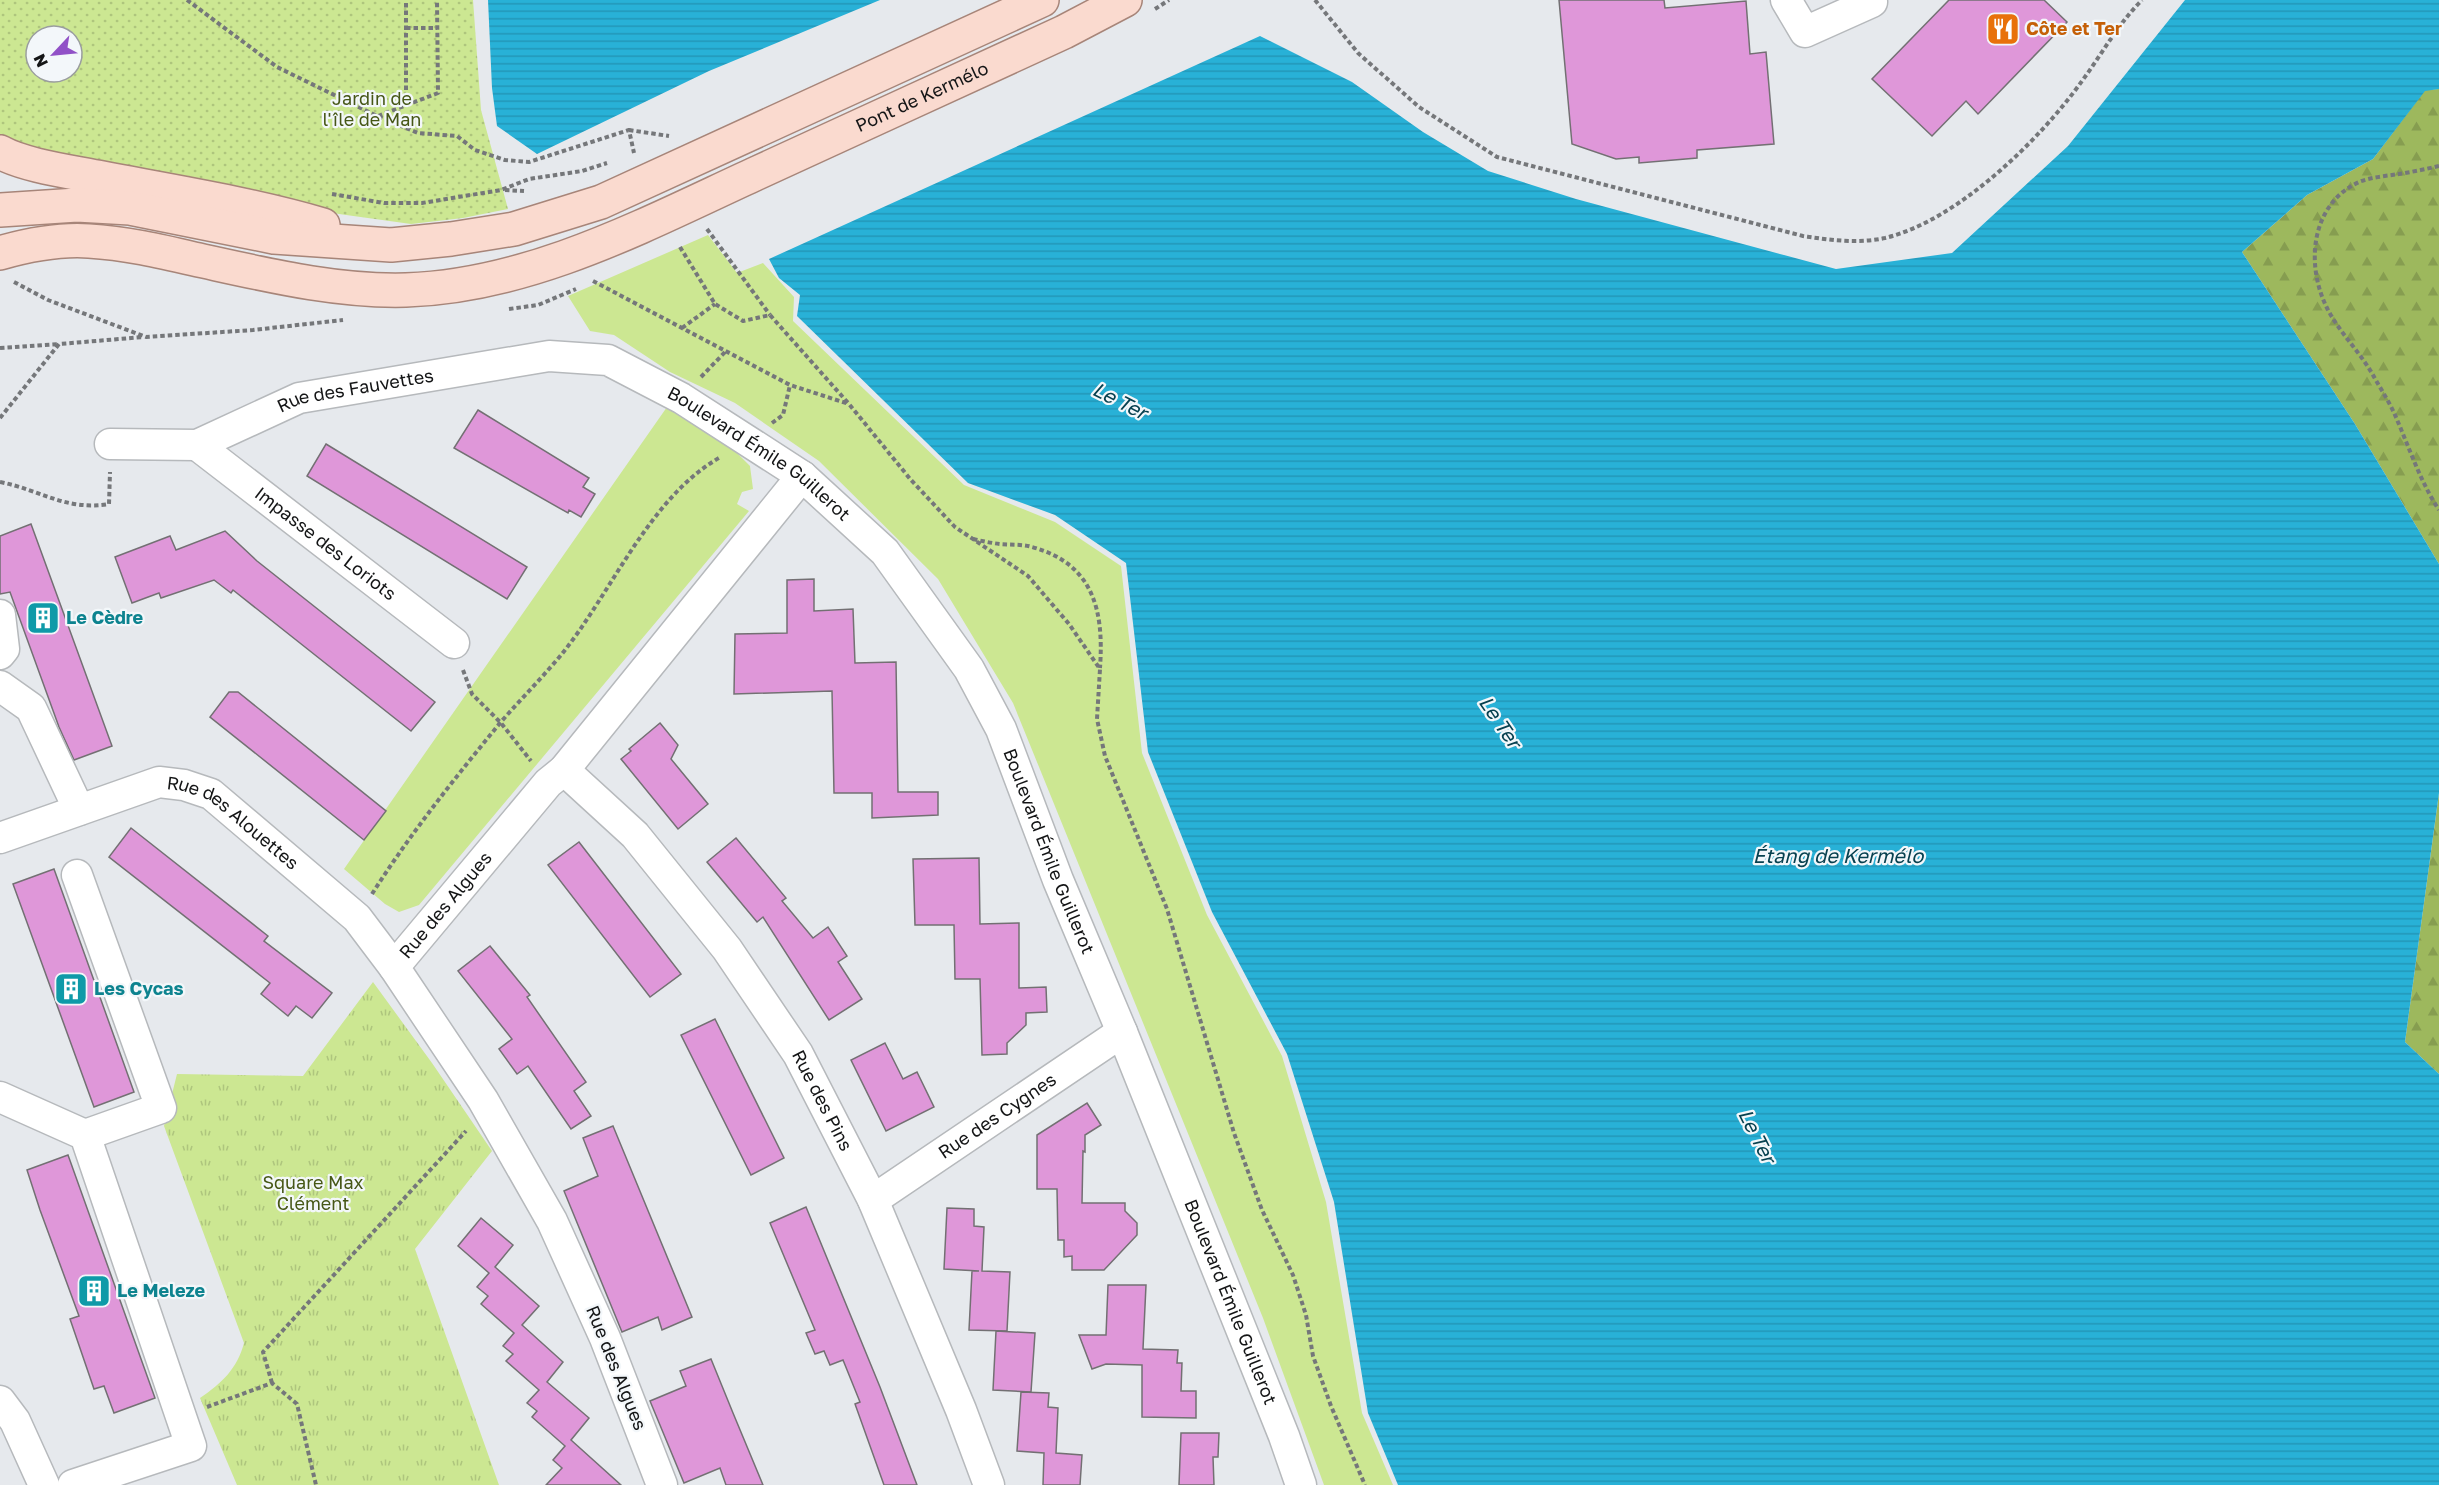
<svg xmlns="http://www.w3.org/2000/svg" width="2439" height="1485" viewBox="0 0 2439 1485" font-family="'Golos Text',sans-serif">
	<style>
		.grass { fill: #cce792 }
		.forest { fill: url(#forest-firs) }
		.park { fill: url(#park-tufts) }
		.garden { fill: url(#garden-dots); fill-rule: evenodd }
		.water { fill: url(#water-rules) }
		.building { fill: #df97d9; stroke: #737073; stroke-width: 1.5 }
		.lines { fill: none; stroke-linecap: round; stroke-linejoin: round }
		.minor-casing { stroke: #b6b9bc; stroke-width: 33 }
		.major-casing { stroke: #a78579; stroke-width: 36 }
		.path { stroke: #75777a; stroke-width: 4; stroke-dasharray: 4.5 3; stroke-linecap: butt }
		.minor { stroke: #fff; stroke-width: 30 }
		.major { stroke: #fadacf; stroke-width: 33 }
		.labels { text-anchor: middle; stroke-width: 4.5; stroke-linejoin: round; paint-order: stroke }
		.food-label { font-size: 18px; font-weight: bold; fill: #c56008; stroke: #f3f7fa; text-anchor: start }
		.street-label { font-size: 18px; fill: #141516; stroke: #f3f7fa }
		.park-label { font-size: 18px; fill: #465716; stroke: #f3f7fa }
		.culture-label { font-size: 18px; font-weight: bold; fill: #0d838f; stroke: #f3f7fa; text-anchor: start }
		.water-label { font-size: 20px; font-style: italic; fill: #074150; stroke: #f3f7fa }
	</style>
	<defs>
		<pattern id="forest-firs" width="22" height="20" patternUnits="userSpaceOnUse" patternTransform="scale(1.5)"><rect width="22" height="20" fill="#9db85d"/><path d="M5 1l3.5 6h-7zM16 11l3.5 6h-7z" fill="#869d50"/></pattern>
		<pattern id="park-tufts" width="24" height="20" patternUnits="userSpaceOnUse" patternTransform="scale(1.5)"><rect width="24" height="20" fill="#cce792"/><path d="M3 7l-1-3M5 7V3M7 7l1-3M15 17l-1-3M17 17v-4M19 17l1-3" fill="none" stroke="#aec57d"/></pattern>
		<pattern id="garden-dots" width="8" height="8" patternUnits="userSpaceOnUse" patternTransform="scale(1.5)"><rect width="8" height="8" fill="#cce792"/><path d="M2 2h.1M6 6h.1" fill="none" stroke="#aec57d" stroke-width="1.8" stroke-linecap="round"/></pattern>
		<pattern id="water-rules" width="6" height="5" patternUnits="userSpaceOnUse" patternTransform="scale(1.5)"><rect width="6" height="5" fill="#28b1d7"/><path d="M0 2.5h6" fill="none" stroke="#2397b8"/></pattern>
	</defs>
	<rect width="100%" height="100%" fill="#e6e9ed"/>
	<g class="grass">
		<path d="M708,235L737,273L763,263L794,297L793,321L964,485L1055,522L1121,566L1142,753L1207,915L1282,1056L1326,1202L1362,1413L1393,1485H1324L1263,1318L1013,703L938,579L819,461L735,403L670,372L614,335L590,331L568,296Z"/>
		<path d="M667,407L725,441L750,466L753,489L742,492L737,504L749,511L419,905L399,912L385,904L344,869Z"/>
	</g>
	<g class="forest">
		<path d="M2439,89V564L2355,424L2242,252L2307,195L2373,159L2425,90Z"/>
		<path d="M2439,793V1074L2405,1042Z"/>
	</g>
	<path class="park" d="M373,982L432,1063L492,1151L415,1249L499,1485H237L200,1398C222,1383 237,1369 244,1343L164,1126L177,1074L303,1076Z"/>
	<path class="garden" d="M0,0H473L481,110L508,209L463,218L411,224L339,214L21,153L0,143ZM36,36H72V72H36Z"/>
	<g class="water">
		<path d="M488,0H880L709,71L537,154L497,126L492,88Z"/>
		<path d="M2185,0H2439V89L2425,91L2373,159L2307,195L2242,252L2355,424L2439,564V793L2405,1042L2439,1074V1485H1398L1368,1413L1334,1202L1287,1054L1212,912L1148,752L1126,563L1055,515L968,483L797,316L800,295L779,278L769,259L1260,36L1352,82L1423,132L1488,171L1576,199L1836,269L1952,253L2068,146Z"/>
	</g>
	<g class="building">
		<path d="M1559,0H1664L1665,8L1746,1L1750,54L1766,52L1774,144L1697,150V158L1639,163V157L1616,159L1572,144Z"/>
		<path d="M1949,0H2044L2067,22L1978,114L1966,101L1932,136L1872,79Z"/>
		<path d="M478,410L589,478L583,487L595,494L581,517L569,510L568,513L454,448Z"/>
		<path d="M326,444L527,567L507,599L307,476Z"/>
		<path d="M31,524L112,746L74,760L59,727L10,592L0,594V536Z"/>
		<path d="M225,531L257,561L435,702L411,731L233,590L231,593L214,580L161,598L159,593L132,603L115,557L170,536L176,550Z"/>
		<path d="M814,579V611L853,609L855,663L896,662L898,792H938V815L872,818V793H834L832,691L734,694L735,634L787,633V580Z"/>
		<path d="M229,692H238L386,811L364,840L210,717Z"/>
		<path d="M660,723L678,745L671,759L708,804L678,829L621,759L631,751L629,749Z"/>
		<path d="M131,828L268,936L264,941L332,993L312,1018L296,1006L288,1016L261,994L270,983L109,857Z"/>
		<path d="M736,838L786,898L782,901L813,938L828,927L847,956L838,962L862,999L829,1020L763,917L757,922L707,862Z"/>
		<path d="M579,842L681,974L650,997L548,865Z"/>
		<path d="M979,858L980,924L1019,923V988L1046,987L1047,1012L1026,1013V1025L1007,1043V1054L982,1055L980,979H955L954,925H915L913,859Z"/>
		<path d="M54,869L134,1092L94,1107L13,884Z"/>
		<path d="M490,946L530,995L527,997L586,1082L574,1091L591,1116L571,1129L528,1066L517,1074L499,1049L512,1039L458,971Z"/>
		<path d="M715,1019L784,1158L751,1175L681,1035Z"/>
		<path d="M885,1043L903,1079L917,1072L934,1107L886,1131L851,1060Z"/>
		<path d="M1087,1103L1101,1125L1085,1135V1152L1083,1151L1082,1203H1125V1211L1137,1223V1235L1104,1270H1072V1256L1064,1257V1240H1058L1057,1189H1037V1135Z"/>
		<path d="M613,1126L692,1317L662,1330L658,1317L622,1332L564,1191L598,1176L583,1138Z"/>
		<path d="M68,1155L155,1398L114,1413L104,1386L94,1389L70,1319L79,1316L40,1210L27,1170Z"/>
		<path d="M806,1207L880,1387L917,1485H884L855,1404L860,1402L843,1360L830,1365L824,1351L815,1354L806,1333L815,1330L770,1223Z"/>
		<path d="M947,1208L974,1209V1226L984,1227L982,1271L1010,1272L1007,1331L969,1330L972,1271H979L944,1269Z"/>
		<path d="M481,1218L513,1245L495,1267L539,1306L522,1325L563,1362L547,1382L589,1418L571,1440L621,1485H546L562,1468L553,1460L565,1446L532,1417L537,1411L527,1403L539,1390L506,1361L513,1354L503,1346L514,1333L481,1304L488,1296L477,1287L489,1273L458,1246Z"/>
		<path d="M1108,1285H1146L1143,1349L1178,1350L1177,1363H1182L1181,1391H1196V1418L1142,1417V1365L1106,1364L1092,1369L1079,1335H1106Z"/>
		<path d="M996,1331L1035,1333L1031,1392L993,1390Z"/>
		<path d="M711,1359L733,1413L763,1485H726L720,1468L684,1483L650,1401L686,1386L680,1371Z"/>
		<path d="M1021,1392L1049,1393L1048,1407L1058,1408L1056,1453L1082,1455L1080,1485H1043L1044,1453L1017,1451Z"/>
		<path d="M1181,1433H1219L1218,1457H1213L1214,1485H1179Z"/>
	</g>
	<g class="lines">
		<defs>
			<g id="minor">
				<path d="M1786,0L1805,32L1872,2L1870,0"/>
				<path id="s1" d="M110,444L197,445L299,398L549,356L608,360L681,398L802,476L885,552L969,669L1001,729L1058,880L1122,1032L1284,1436L1301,1485"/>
				<path id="s2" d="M197,445L454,643"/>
				<path d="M0,615L4,649L0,654"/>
				<path d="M0,686L31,708L79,810"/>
				<path id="s3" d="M564,770L635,835L727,949L798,1054L873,1200L961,1410L989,1485"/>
				<path id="s4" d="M0,838L159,782L184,785L211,794L357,918L394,967"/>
				<path d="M77,875L161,1108L85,1135"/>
				<path d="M0,1097L85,1135L191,1446L73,1485"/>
				<path id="s5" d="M873,1200L1122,1032"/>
				<path d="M0,1401L15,1421L44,1485"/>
				<path id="s6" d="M662,1485L605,1338L552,1221L483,1100L394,967L548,783L564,770L802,476"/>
			</g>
			<g id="major">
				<path d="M0,152C25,166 73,172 102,178C176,192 251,204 323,225"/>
				<path d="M0,210L77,205L130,208L274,237L391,245L451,239L514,229L601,202L1042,0"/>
				<path id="s7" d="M0,253C28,245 59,239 89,241C125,243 160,251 194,259C263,274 335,292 406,290C531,286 646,224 757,173C859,126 962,79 1064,32L1125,0"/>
			</g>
		</defs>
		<use href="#minor" class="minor-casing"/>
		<use href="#major" class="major-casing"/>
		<g class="path">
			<path d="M187,0L277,67L377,116L418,133L457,136L475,150L505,160L529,162L629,130L634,153"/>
			<path d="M1315,0L1358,53L1419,107L1497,157L1803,236C1830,240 1857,244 1885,238C1957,221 2040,140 2082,81C2102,54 2118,24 2142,0"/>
			<path d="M1155,9L1169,0"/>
			<path d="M406,28H437"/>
			<path d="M406,105V0"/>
			<path d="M378,116L438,93L437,0"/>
			<path d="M629,130L669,136"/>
			<path d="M2439,166C2426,169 2412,172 2399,174C2386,176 2371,177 2359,182C2311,204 2305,264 2327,308C2339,332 2360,352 2373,375C2380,388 2389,401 2395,415C2409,447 2420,481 2439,510"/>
			<path d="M505,190L524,191"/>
			<path d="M332,194L384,203H422L501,190L529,179L582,171L607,163"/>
			<path d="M707,229L770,315"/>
			<path d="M680,247L715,304L743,321L770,315L849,404L911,480L955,527L1028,576L1069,624L1100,669L1097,719L1105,756L1167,909L1234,1133L1262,1210L1293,1275L1306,1315L1313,1356L1331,1406L1365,1485"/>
			<path d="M593,281L790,385L849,404"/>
			<path d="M14,282L48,300L146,337L253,330L343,320"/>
			<path d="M509,309L538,305L576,289"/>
			<path d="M682,328L715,304"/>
			<path d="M0,348L59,344"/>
			<path d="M701,377L725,352"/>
			<path d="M0,418L59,344L144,337"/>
			<path d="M772,423L783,415L790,385"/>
			<path d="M0,482C41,490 65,511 109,504L110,472"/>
			<path d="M973,539C982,541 991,543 1000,544C1011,545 1022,544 1032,547C1094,564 1104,611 1100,668"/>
			<path d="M463,670L472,694L501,723L531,761"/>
			<path d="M372,894C410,834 455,778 500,723C520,700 541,679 561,655C611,594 649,498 719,458"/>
			<path d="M272,1383L263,1352L466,1131"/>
			<path d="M207,1407L272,1383L297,1404L316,1485"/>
		</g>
		<use href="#minor" class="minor"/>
		<use href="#major" class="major"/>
	</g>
	<defs>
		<symbol id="restaurant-square" viewBox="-11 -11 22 22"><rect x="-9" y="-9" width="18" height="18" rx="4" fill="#e8710a" stroke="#f3f7fa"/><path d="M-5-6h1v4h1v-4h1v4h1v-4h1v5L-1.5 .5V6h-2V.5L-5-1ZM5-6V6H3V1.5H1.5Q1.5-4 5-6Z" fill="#fff"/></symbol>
		<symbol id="building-square" viewBox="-11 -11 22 22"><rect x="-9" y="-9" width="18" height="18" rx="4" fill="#0f9aa8" stroke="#f3f7fa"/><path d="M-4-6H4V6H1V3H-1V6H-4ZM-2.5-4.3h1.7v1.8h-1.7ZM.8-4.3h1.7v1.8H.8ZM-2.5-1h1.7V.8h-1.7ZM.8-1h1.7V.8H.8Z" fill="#fff"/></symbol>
	</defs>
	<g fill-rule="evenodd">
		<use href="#restaurant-square" x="1984" y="10" width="38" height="38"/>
		<use href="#building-square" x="24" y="599" width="38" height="38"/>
		<use href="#building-square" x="52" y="970" width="38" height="38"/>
		<use href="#building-square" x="75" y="1272" width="38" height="38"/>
	</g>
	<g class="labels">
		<g class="food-label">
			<text x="2026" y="35">Côte et Ter</text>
		</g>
		<g class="street-label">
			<text dy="6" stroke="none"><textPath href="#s7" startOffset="966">Pont de Kermélo</textPath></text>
			<text dy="6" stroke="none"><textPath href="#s1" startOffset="256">Rue des Fauvettes</textPath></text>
			<text dy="6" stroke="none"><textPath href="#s1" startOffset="690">Boulevard Émile Guillerot</textPath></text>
			<text dy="6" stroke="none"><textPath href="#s2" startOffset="162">Impasse des Loriots</textPath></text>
			<text dy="6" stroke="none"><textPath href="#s4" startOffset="255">Rue des Alouettes</textPath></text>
			<text dy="6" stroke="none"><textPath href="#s1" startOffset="1194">Boulevard Émile Guillerot</textPath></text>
			<text dy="6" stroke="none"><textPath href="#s6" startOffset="666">Rue des Algues</textPath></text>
			<text dy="6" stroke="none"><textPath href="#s3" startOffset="422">Rue des Pins</textPath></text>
			<text dy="6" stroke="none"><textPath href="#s5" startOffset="150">Rue des Cygnes</textPath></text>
			<text dy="6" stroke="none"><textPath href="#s1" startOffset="1680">Boulevard Émile Guillerot</textPath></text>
			<text transform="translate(616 1368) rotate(68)" y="6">Rue des Algues</text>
		</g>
		<g class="park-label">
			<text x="372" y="105">Jardin de<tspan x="372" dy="21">l'île de Man</tspan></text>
			<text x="313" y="1189">Square Max<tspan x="313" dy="21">Clément</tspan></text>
		</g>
		<g class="culture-label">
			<text x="66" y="624">Le Cèdre</text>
			<text x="94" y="995">Les Cycas</text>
			<text x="117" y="1297">Le Meleze</text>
		</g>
		<g class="water-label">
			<text transform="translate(1120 401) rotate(27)" y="7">Le Ter</text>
			<text transform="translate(1500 722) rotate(56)" y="7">Le Ter</text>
			<text x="1838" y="863">Étang de Kermélo</text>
			<text transform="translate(1757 1136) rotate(63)" y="7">Le Ter</text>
		</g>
	</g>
	<g transform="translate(54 54) rotate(244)"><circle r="28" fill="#f3f7fa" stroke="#9a9d9f" stroke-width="1.5"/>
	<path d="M0-4.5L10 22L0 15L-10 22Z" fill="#9151c7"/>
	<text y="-9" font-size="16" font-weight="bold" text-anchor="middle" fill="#141516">N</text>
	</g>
</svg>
